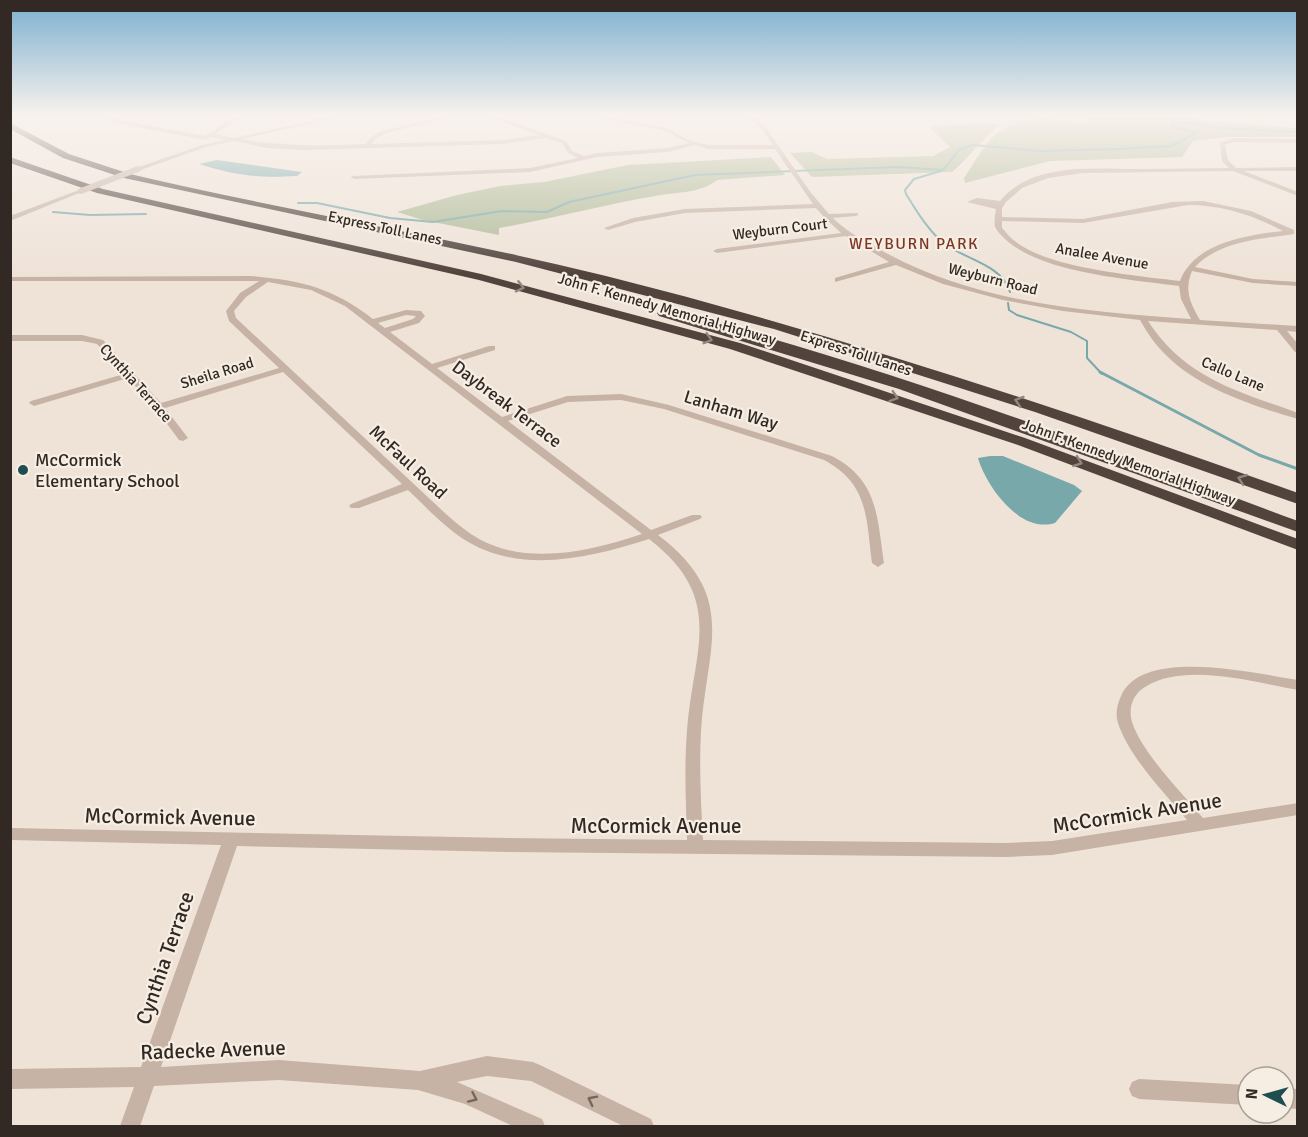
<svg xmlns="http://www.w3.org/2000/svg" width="1308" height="1137" viewBox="0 0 1308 1137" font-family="Signika,sans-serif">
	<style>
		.green { fill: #b1bc99 }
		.water { fill: #79a8aa }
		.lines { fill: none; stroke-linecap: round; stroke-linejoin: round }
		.stream-far1 { stroke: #79a8aa; stroke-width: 2 }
		.stream { stroke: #79a8aa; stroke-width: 3 }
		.minor { fill: #c6b3a5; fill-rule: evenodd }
		.highway { fill: #52433d; fill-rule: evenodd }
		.minor-bridge { stroke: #c6b3a5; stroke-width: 6 }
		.oneway { stroke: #94877f }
		.oneway2 { stroke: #75675f }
		.poi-dot { fill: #1e4e50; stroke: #f7eee3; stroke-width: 2 }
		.labels { text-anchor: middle; stroke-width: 4.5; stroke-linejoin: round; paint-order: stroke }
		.far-street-label { font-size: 15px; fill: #322925; stroke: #f7eee3 }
		.far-neighbourhood-label { font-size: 16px; letter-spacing: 1.5px; fill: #7b3724; stroke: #f7eee3 }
		.street-label { font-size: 18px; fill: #322925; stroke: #f7eee3 }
		.poi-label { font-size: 18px; fill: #322925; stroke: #f7eee3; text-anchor: start }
		.near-street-label { font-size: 21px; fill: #322925; stroke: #f7eee3 }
	</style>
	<rect width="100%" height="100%" fill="#efe3d8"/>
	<g class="green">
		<path d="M1082,115H1185L1200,121L1297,128V137H1226L1193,141L1182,157L1050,161L965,183L964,178C973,165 983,146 995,135C1017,114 1059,120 1087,125L1090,119Z"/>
		<path d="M991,123L1001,124C982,138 970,157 952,172L812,177L790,153L812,152L827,159L933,156L950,147L930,128L934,126Z"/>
		<path d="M771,157L785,175L717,180C700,194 675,192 655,196C603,205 551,219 499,228V235L423,220L397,212L457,195L500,186L544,182L628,165Z"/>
	</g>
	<g class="water">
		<path d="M217,160L302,172L297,176C258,178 237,176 199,164Z"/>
		<path d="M990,456H1003L1074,485L1082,491L1055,523C1020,534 986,486 978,458Z"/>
	</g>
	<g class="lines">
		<g class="stream-far1">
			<path d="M941,171L914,179L905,190L906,194C916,210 926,227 940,240C960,259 1002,263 1010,292"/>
			<path d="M298,203H317L390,218L433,222L502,211L547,212L569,202L695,175L898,167L943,170L959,150L972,145L1039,151L1118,149L1171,146L1197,133L1173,127L1171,124L1191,123L1224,128L1298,132"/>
			<path d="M53,212L90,215L146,214"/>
			<path d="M1008,303L1009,310L1017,315L1071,332L1087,341V358L1102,374"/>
		</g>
		<path class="stream" d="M1100,372L1259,455L1298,469"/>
		<g class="minor">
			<path d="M111,115H117L116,118L119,120L205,136L238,115H244L215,134L234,138L337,115H347L242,139C283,147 324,146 366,144L371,137L382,131L450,115H459L386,133L375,139L372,144L503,140L539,135L485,115H493L566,141L572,151L584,156L597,153L668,148L689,143L663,130L583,115H594L667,128L688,140L708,145H773L760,127L746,115H752L767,129L811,193L829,214L858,213V215L856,216L833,218C845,230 859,238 874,246C967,302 1085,312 1191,319L1181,299L1179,286C1129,279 1035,273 1001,235C999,233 996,229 995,227C994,222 995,215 996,209L967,202L977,198L1000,201C1034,160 1098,170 1145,169C1173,169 1201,168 1229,168L1222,161L1220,143L1234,138L1298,139V143L1234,142L1225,145L1228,160L1236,168L1298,167V171H1244L1298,192V196L1233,171L1083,173L1048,178L1022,188L1006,202L1002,208V217L1083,219L1172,202L1203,201L1251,211L1294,230V234C1261,239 1219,241 1195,267L1253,279L1298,282V286L1253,283L1192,271C1184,290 1190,303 1200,320L1298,326V332L1287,331L1298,344V353L1295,352L1277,330L1148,321C1185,378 1237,391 1298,413V419C1256,407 1199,388 1168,357C1156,346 1148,334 1140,320L1063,311L1003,300L943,284L896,265L835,282V278L889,262L846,236L717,253L713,251L717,249L841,233L824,217L816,208L685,213L635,222L608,230L604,228L633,218L685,209L813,204L775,149H708L695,145L668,152L597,157L530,172L354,179L351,177L352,176L530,168L578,158L568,153L562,143L546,138L503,144L303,150L267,148L234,141L206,147L138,171L136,168L202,145L225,140L211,137L206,140L117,123L111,120ZM1188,205C1222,205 1253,215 1283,231C1247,235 1194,243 1180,281C1139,276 1046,268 1015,241C1010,238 1006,232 1002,228V221L1083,223Z"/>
			<path d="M1019,115H1030L1054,120L1051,122Z"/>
			<path d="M79,190L84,191L10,221V216Z"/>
			<path d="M251,276C303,281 331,287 373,319L406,310L421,311L425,316L419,323L390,332L432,364L489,346H495V350L437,368L502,417L567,396L621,394L669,405L832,456C878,480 877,516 884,563L878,567L872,563C866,518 869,484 824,460L664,409L621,400L568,402L508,421L651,530L692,515H700L702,517L700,519L658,535C740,597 706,648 701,731C699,767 701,804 703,840L1006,843L1052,841L1187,820C1164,792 1129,757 1118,723C1115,714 1117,705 1121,696C1142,646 1257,674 1298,680V690C1253,682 1185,662 1145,687C1133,694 1128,708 1132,722C1142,753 1182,793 1203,818L1298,803V815L1052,855L1006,857L508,852L237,846L161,1067L279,1060L420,1071L487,1056L533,1062L540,1065L651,1119L654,1126H623L531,1081L487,1076L457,1082L542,1119L545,1126H513L465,1104L418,1090L279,1080L154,1086L140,1126H120L134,1087L10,1089V1069L141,1067L221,845L10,840V828L508,838L687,840C686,804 684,767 687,730C693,650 727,599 649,539C593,557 525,574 470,543C447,530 427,508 408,490L359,508H351L349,506L351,504L402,484L283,372L165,408L188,438L183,441L179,440L156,409L128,378L34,406L29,403L31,401L124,374L97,344L82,341H10V335H82L103,340L161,403L279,368L229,321L226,311L240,293L259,281H10V277ZM268,282L311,290L345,306L642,534C591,551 529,566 479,539C467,532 456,523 446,514L236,318L234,311L246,297ZM406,315L416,316L413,319L385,328L378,323Z"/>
			<path d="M1139,1079L1248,1085V1105L1139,1099L1132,1096L1129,1089L1132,1082Z"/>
			<path d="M1284,1088L1298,1089V1109L1284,1108Z"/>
		</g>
		<g class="highway">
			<path d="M10,123L69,154L130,174C288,211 448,237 606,276C841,335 1070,412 1298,493V504L1035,412L774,329L516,262L124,178L63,158L10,129Z"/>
			<path d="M10,157L103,189L481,274L740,343L1025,438L1298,539V550L1015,444L730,349L479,280L97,193L10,163Z"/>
			<path d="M663,309C879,363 1089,444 1298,521V532L899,389L659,316L657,313Z"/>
		</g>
		<path class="minor-bridge" d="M81,191L138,169"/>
	</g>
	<defs><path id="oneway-chevron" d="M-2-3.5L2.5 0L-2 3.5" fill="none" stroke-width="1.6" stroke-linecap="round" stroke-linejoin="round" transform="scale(1.5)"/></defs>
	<g class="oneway">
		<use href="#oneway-chevron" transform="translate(520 287) rotate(14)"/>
		<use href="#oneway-chevron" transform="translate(708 339) rotate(16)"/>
		<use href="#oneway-chevron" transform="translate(894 397) rotate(18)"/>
		<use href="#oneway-chevron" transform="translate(1019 401) rotate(-162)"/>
		<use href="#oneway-chevron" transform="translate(1078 462) rotate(20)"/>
		<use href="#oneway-chevron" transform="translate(1242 479) rotate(-160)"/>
	</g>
	<g class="oneway2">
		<use href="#oneway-chevron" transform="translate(473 1098) rotate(24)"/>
		<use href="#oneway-chevron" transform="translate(592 1100) rotate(-153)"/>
	</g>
	<linearGradient id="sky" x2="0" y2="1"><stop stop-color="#7bafcf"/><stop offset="0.42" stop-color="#f8f2ed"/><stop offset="1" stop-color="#f8f2ed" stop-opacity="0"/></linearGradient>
	<rect width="1308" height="274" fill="url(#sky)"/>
	<circle class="poi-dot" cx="23" cy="470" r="6"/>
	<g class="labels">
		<g class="far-street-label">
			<text transform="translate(385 228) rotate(12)" y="5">Express Toll Lanes</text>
			<text transform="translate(780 229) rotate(-7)" y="5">Weyburn Court</text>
			<text transform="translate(1102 256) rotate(10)" y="5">Analee Avenue</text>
			<text transform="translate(993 279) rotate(14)" y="5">Weyburn Road</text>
			<text transform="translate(667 309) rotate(16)" y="5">John F. Kennedy Memorial Highway</text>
			<text transform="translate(856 353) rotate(18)" y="5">Express Toll Lanes</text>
			<text transform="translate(217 373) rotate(-17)" y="5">Sheila Road</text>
			<text transform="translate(1233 374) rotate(23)" y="5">Callo Lane</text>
			<text transform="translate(136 383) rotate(48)" y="5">Cynthia Terrace</text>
			<text transform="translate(1129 462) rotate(20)" y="5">John F. Kennedy Memorial Highway</text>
		</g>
		<g class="far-neighbourhood-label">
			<text x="914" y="249">WEYBURN PARK</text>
		</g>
		<g class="street-label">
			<text transform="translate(507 404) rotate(37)" y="6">Daybreak Terrace</text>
			<text transform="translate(731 410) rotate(17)" y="6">Lanham Way</text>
			<text transform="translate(408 462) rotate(43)" y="6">McFaul Road</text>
		</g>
		<g class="poi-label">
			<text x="35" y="466">McCormick<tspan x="35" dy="21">Elementary School</tspan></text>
		</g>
		<g class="near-street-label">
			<text transform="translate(1137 813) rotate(-9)" y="7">McCormick Avenue</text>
			<text transform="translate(170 817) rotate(1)" y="7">McCormick Avenue</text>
			<text x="656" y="833">McCormick Avenue</text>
			<text transform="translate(165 958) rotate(-71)" y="7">Cynthia Terrace</text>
			<text transform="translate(213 1050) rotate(-2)" y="7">Radecke Avenue</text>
		</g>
	</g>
	<rect width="1308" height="1137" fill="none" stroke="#322925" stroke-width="24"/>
	<g transform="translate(1266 1095) rotate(275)"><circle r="28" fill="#f7eee3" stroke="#a89f97" stroke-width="1.5"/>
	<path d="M0-4.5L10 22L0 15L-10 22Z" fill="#1e4e50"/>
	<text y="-9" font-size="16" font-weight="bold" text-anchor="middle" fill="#322925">N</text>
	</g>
</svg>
